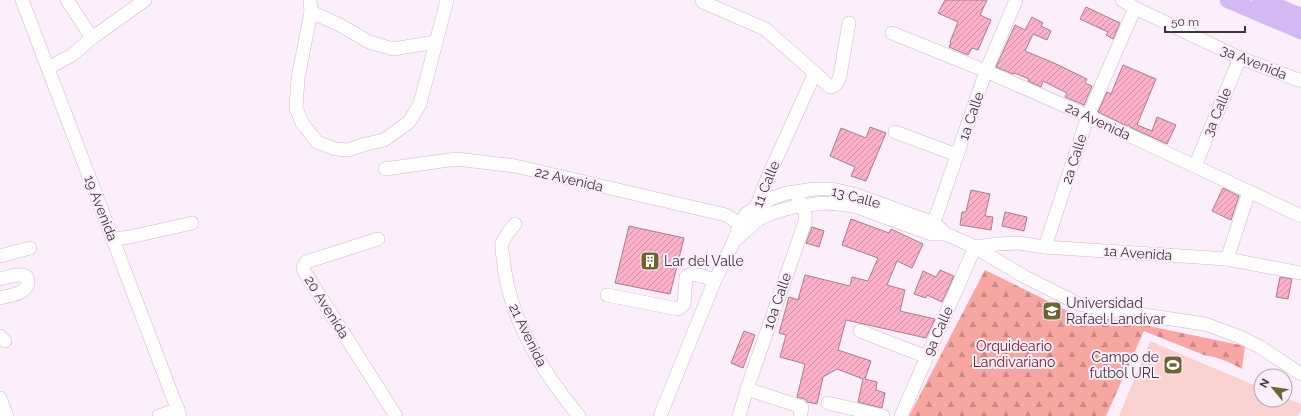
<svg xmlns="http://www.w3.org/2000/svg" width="1301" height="416" viewBox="0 0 1301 416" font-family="Raleway,sans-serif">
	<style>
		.forest { fill: url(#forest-firs) }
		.pitch { fill: #f9d2cf }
		.building { fill: url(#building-hatch); stroke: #9f818a }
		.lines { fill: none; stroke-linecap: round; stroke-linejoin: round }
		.minor-casing { stroke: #ceb6ca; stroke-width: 14 }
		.major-casing { stroke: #d8d6d8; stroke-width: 17 }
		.minor { stroke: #fff; stroke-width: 13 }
		.major { stroke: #d4b8f3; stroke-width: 16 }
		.labels { text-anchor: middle; stroke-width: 4; stroke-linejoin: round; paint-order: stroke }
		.street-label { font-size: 14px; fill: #3e343c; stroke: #fdeefb }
		.poi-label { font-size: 14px; fill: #3e343c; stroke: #fdeefb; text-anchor: start }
		.park-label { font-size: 14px; fill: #70171c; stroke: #fdeefb }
	</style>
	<defs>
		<pattern id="forest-firs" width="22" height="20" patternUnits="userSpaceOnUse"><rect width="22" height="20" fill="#f8a6a1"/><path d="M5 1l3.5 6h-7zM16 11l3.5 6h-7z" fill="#ca8884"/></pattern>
		<pattern id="building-hatch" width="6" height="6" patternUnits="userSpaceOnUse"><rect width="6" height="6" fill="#feafca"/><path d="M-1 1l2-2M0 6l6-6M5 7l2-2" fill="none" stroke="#cf8fa5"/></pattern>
	</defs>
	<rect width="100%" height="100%" fill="#fdeefb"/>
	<path class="forest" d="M985,270L1074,314L1124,321L1245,346L1242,369C1230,362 1218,357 1204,355L1144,331L1106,416H909Z"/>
	<path class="pitch" d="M1150,341L1261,388V400H1285V398L1301,404V409L1298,416H1119Z"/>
	<g class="building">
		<path d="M945,0H987L980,15L991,20L978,50L972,48L968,55L949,47L951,43L950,42L958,22L938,13Z"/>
		<path d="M1086,7L1120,23L1113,39L1106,35L1108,32L1080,19Z"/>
		<path d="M1032,17L1043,23L1041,26L1051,31L1047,40L1033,34L1025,51L1054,63L1087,79L1085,83L1092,86L1084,105L1065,97L1067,93L1043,81L1041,87L1028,81L1029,79L1014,73L1013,74L996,67L1015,25L1025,30Z"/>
		<path d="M1123,65L1156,79L1137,125L1152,131L1157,117L1176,125L1167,144L1130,127L1129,125L1127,126L1098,112L1107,92L1111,94Z"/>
		<path d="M870,127L886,133L866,181L851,176L855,167L830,156L841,128L866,138Z"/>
		<path d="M1223,188L1239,196L1231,220L1212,211Z"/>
		<path d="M971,190L990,194L985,216L993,217L991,230L960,225L962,212H966Z"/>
		<path d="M1005,212L1027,217L1024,231L1002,226Z"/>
		<path d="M851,219L889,233L891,229L923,244L912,268L897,261L887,285L905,290L900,311L935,319L926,338L846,320L838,350L871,361L865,379L877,382L876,390L885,393L882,408L858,402L863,379L837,369L823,377L817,404L807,402L805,399L797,397L805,364L780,357L786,335L779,333L789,297L798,300L805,275L850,286L852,277L868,281L878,258L842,245Z"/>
		<path d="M629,226L684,238L670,294L615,283Z"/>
		<path d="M812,227L824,231L819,247L806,243Z"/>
		<path d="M940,270L954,276L942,302L927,295L926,298L914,294L923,271L936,277Z"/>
		<path d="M1280,277L1292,279L1288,299L1276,297Z"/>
		<path d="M744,331L755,335L743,368L731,363Z"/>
	</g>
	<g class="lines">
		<defs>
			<g id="minor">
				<path d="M22,0L180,416"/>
				<path d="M67,0L92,38"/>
				<path d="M310,0L311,12L298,78L296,108L302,123L317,142L335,149L348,150L366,144L384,140L409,122L420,104L447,0"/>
				<path d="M702,0L703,2L765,29L815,73L767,179L755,210"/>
				<path d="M1122,0L1135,8L1240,58L1301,81"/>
				<path d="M311,12L340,25L369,42L393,49L436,42"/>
				<path d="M892,33L986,71L1088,116L1301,216"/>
				<path d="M48,68L72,55L92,38L145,0"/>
				<path d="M815,73L830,87C837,86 838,82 840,76L849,23"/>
				<path d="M895,132L957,155"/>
				<path d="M1195,166L1240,58"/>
				<path d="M385,169L456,159L515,166L726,215L740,224L748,226"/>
				<path d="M515,224C511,229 503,239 502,244C501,251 504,259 504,266C511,322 543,373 579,416"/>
				<path d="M931,231L986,71L1016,0"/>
				<path d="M114,239L130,237L192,223"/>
				<path d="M378,239L306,262L303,267L304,271L396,416"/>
				<path d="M734,241L740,224L746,214L772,198L787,193L815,189H832L857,195L934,223L946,234L975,247L1025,277L1079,304L1111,310L1205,324L1238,336L1260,347L1301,374"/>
				<path d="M975,247L998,244L1018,243L1045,247L1227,259L1301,273"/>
				<path d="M1045,247L1088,116L1135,8"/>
				<path d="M0,256L30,248"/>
				<path d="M1227,259L1249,192"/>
				<path d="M0,279C9,277 19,272 27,277C32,293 12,295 0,298"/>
				<path d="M607,295L678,309L684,304L686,277C694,271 706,278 715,280"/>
				<path d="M860,331L927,357"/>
				<path d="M0,336L5,341"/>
				<path d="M747,389L799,406L802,408L800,416"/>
				<path d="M0,398L7,416"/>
				<path d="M828,403L883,416"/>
				<path d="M159,416L178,409"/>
				<path d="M660,416L715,280L734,241L759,219L772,213L793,207L824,203L838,204L854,206L931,234H946"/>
				<path d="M739,416L747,389L805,222C806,212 804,207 798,199"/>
				<path d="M901,416L975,247"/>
			</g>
			<g id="major">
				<path d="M1228,0L1301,31"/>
				<path d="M1260,0L1301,16"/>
			</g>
		</defs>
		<use href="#minor" class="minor-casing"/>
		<use href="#major" class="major-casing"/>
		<use href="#minor" class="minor"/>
		<use href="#major" class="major"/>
	</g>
	<defs>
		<symbol id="building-square" viewBox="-11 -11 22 22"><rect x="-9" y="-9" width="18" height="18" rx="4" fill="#6c6532" stroke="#fdeefb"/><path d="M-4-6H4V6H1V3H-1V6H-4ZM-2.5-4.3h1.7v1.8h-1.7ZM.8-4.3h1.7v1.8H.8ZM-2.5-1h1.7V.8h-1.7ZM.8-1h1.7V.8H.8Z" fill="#fff"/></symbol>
		<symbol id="university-square" viewBox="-11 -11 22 22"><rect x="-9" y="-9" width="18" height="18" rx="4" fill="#6c6532" stroke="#fdeefb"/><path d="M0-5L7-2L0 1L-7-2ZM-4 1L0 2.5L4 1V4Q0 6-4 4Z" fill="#fff"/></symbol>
		<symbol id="stadium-square" viewBox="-11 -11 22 22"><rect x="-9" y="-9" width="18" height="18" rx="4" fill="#6c6532" stroke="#fdeefb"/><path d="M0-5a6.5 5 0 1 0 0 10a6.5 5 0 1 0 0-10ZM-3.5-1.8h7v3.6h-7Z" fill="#fff"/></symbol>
	</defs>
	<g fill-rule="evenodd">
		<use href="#building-square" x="639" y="250" width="22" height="22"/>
		<use href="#university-square" x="1041" y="300" width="22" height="22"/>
		<use href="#stadium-square" x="1162" y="354" width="22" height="22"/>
	</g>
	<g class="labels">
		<g class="street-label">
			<text transform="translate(1254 62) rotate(22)" y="5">3a Avenida</text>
			<text transform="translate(1217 112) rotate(-67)" y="5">3a Calle</text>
			<text transform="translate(971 116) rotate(-71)" y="5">1a Calle</text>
			<text transform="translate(1098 121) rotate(25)" y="5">2a Avenida</text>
			<text transform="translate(1074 159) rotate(-72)" y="5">2a Calle</text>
			<text transform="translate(569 179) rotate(13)" y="5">22 Avenida</text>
			<text transform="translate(766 184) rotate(-68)" y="5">11 Calle</text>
			<text transform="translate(856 197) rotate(15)" y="5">13 Calle</text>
			<text transform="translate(101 208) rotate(69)" y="5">19 Avenida</text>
			<text transform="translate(1138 253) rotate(4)" y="5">1a Avenida</text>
			<text transform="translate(777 301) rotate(-71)" y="5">10a Calle</text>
			<text transform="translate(327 307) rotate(58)" y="5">20 Avenida</text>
			<text transform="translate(938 331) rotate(-66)" y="5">9a Calle</text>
			<text transform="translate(528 335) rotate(64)" y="5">21 Avenida</text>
		</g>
		<g class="poi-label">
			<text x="664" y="266">Lar del Valle</text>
			<text x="1066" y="308">Universidad<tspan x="1066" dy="16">Rafael Landívar</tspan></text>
			<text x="1159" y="362" text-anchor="end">Campo de<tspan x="1159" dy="16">futbol URL</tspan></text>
		</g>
		<g class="park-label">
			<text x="1014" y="351">Orquideario<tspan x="1014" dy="16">Landivariano</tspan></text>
		</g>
	</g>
	<g transform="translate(1273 388) rotate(299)"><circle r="19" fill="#fdeefb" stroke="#b1a4af"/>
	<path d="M0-3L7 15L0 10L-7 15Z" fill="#6c6532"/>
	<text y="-6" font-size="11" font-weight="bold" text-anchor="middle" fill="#3e343c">N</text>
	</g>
	<path d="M1165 26v6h80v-6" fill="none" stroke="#3e343c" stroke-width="2"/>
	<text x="1171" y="26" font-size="12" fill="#3e343c" stroke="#fdeefb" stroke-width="3" paint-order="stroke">50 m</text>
</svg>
